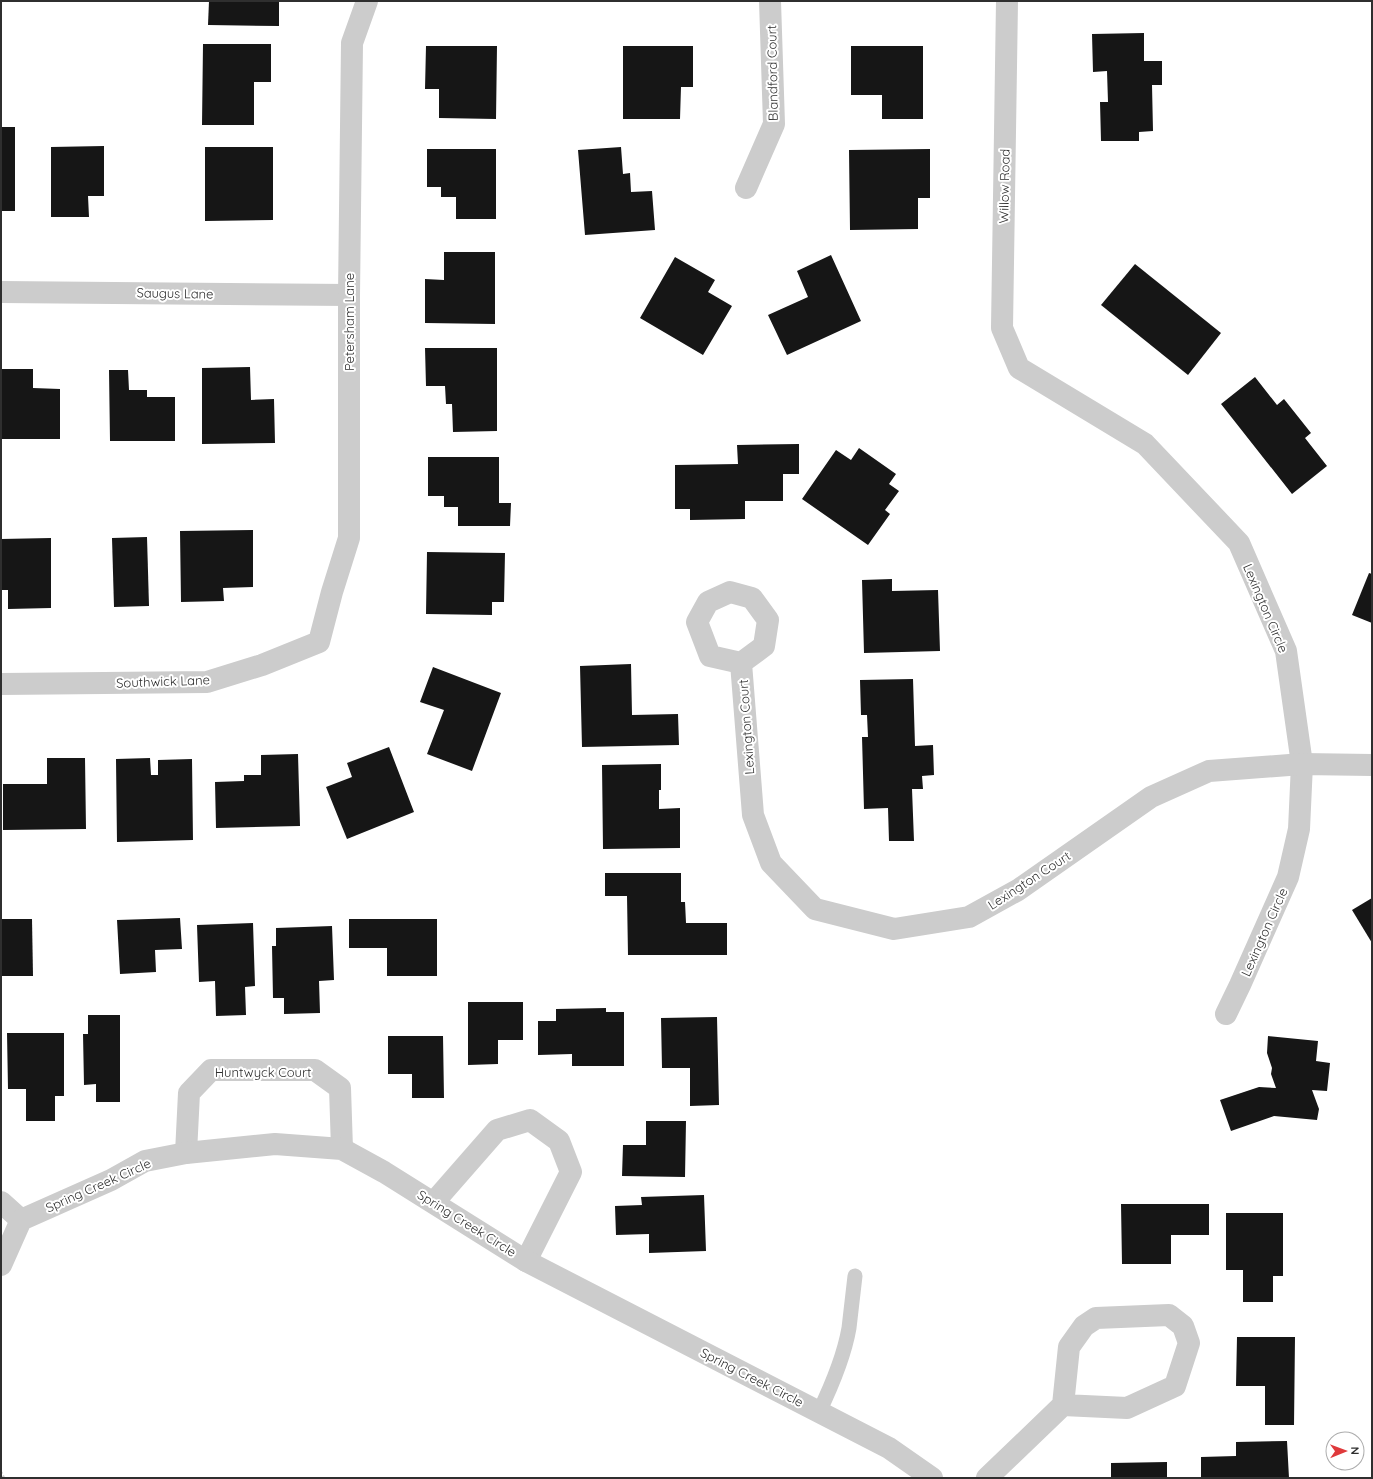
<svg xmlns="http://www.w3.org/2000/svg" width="1373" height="1479" viewBox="0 0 1373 1479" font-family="Quicksand,sans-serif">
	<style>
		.building { fill: #161616 }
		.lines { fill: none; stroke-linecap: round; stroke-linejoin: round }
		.path { stroke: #ccc; stroke-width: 2.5; stroke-dasharray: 2 2; stroke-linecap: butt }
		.service { stroke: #ccc; stroke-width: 15 }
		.minor { stroke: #ccc; stroke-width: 22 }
		.labels { text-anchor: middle; stroke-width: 4; stroke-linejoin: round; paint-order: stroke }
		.street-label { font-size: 13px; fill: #2f2f2f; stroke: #fff }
	</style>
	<rect width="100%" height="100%" fill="#fff"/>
	<g class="building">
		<path d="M209,1H279V26L208,25Z"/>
		<path d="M1144,33V61H1162V85H1152L1153,131L1139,132V141H1101L1100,102H1108L1107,71L1093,72L1092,34Z"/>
		<path d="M203,44H271V82H254V125H202Z"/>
		<path d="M426,46H497L496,119L439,118V89H425Z"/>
		<path d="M623,46H693V87H681L680,119H623Z"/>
		<path d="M851,46H923V119H882V95H851Z"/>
		<rect x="1" y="127" width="14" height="84"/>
		<path d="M104,146V196H88L89,217H51V147Z"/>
		<path d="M205,147H273V220L205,221Z"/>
		<path d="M621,147L623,174L630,173L631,192L652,191L655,230L585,235L578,150Z"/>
		<path d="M427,149H496V219H456V197H441V187H427Z"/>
		<path d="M930,149V198H918V229L850,230L849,150Z"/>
		<path d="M444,252H495V324L425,323V279L444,280Z"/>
		<path d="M831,255L861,321L787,355L768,315L808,297L797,271Z"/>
		<path d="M675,257L715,280L708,292L732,306L703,355L640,318Z"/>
		<path d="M1135,264L1221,333L1188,375L1101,305Z"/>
		<path d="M425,348H497V431L453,432L452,404H446L445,386H426Z"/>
		<path d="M250,367L251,400L274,399L275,443L202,444V368Z"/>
		<path d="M1,369H33V388L60,389V439H1Z"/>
		<path d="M109,370H128L129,390H147V397H175V441H110Z"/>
		<path d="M1255,377L1277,405L1284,399L1311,433L1305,438L1327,466L1292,494L1221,404Z"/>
		<path d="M799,444V474H783V501H745V519L690,520V509H675V465L738,464L737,445Z"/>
		<path d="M859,448L896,474L889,484L899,491L885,510L890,514L868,545L802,499L836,450L851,460Z"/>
		<path d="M428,457H499V503H511L510,526H458V507H444V496H428Z"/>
		<path d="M253,530V587L223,588L224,601L181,602L180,531Z"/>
		<path d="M147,537L149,606L114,607L112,538Z"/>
		<path d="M51,538V608L8,609V590H1V539Z"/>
		<path d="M427,552L505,553L504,602H492V615L426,614Z"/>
		<path d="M1369,573L1372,574V623L1352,615Z"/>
		<path d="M892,579V591L938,590L940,651L864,653L862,580Z"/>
		<path d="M631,664L632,715L678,714L679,745L582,747L580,666Z"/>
		<path d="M433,667L501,693L472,771L427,754L444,710L420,702Z"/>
		<path d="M913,679L915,746L933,745L934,775L922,776L923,789H912L914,841H889L888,808L864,809L862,737H868L867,715H861L860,680Z"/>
		<path d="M389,747L414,812L347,839L326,787L352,777L347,763Z"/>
		<path d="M298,754L300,826L216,828L215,782L244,781V775H261V755Z"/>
		<path d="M47,758H85L86,829L3,830V784H47Z"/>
		<path d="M150,758L151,775H158V760L192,759L193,840L117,842L116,759Z"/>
		<path d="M661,764V790H659V809L680,808V848L603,849L602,765Z"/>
		<path d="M605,873H681V902H685L686,923H727V955H628L627,896H605Z"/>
		<path d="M1372,898V943L1352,910Z"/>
		<path d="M180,918L182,949L155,950L156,972L120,974L117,920Z"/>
		<path d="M1,919H32L33,976H1Z"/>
		<path d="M349,919H437V976H387V948H349Z"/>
		<path d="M253,923L255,986L245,987L246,1015L216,1016L215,981L199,982L197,925Z"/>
		<path d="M332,926L334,980L319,981L320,1013L284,1014V998H273L272,946H276V928Z"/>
		<path d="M468,1002H523V1040H498V1064L468,1065Z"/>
		<path d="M606,1008V1012H624V1066H572V1054L538,1055V1021H556V1009Z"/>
		<path d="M88,1015H120V1102H96V1084L84,1085L83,1034H88Z"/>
		<path d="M717,1017L719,1105L690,1106V1068H662L661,1018Z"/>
		<path d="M7,1033H64V1096H55V1121H26V1089H8Z"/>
		<path d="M388,1036H443L444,1098H412V1074H388Z"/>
		<path d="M1268,1036L1318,1041L1316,1061L1330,1063L1327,1091L1312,1090L1319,1109L1317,1120L1274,1116L1231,1131L1220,1100L1259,1087L1276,1088L1271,1074L1272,1068L1267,1053Z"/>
		<path d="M646,1121H686L685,1177L622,1176L623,1145H646Z"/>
		<path d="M704,1195L706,1251L649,1253V1234L616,1235L615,1206L642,1205L641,1197Z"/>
		<path d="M1121,1204H1209V1235H1171V1264H1122Z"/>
		<path d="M1226,1213H1283V1276H1273V1302H1243V1270H1226Z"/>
		<path d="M1237,1337H1295L1294,1425H1265V1386H1236Z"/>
		<path d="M1287,1441L1289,1478H1201V1457L1236,1456V1442Z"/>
		<path d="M1167,1462V1478H1111V1463Z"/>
	</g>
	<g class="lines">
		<path class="path" d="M1,1472L4,1478"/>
		<path class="service" d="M819,1412C832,1385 844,1357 849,1328C851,1311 853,1293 855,1276"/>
		<g class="minor">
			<path d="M1007,1L1002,328L1019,368L1145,444L1239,543L1286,651L1302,764L1299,829L1288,877L1240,985L1226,1014"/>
			<path d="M746,188L774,124L770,1"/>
			<path d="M1,292L349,295"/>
			<path d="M741,663L710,656L697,622L708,602L730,592L752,598L768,620L764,646L741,663L753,815L771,863L815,909L894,929L969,917L1018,890L1151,797L1209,771L1302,764L1372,765"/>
			<path d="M1,684L207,682L262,665L319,642L332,592L349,538V295L352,43L367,1"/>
			<path d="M186,1153L189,1093L211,1070H315L340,1088L342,1149"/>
			<path d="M1,1202L21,1220"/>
			<path d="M434,1202L497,1130L530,1120L559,1141L571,1172L526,1261"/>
			<path d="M1,1265L21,1220L111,1180L145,1161L186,1153L275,1144L342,1149L384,1172L526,1261L889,1448L932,1478"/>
			<path d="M987,1478L1063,1405L1069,1347L1084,1326L1096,1318L1169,1315L1183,1326L1189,1343L1175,1386L1127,1408L1063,1405"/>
		</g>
	</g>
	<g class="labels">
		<g class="street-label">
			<text transform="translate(772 73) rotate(-91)" y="5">Blandford Court</text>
			<text transform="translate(1004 186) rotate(-89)" y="5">Willow Road</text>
			<text transform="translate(175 293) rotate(1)" y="5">Saugus Lane</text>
			<text transform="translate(349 322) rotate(-90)" y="5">Petersham Lane</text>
			<text transform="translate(1266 608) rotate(67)" y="5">Lexington Circle</text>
			<text transform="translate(163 681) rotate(-2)" y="5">Southwick Lane</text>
			<text transform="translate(746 727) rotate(-94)" y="5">Lexington Court</text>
			<text transform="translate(1029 880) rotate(-33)" y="5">Lexington Court</text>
			<text transform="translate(1264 932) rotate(-66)" y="5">Lexington Circle</text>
			<text x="263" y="1077">Huntwyck Court</text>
			<text transform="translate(98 1185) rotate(-24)" y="5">Spring Creek Circle</text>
			<text transform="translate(467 1223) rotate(32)" y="5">Spring Creek Circle</text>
			<text transform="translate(752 1377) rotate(27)" y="5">Spring Creek Circle</text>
		</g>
	</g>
	<rect width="1373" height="1479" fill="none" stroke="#2f2f2f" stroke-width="4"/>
	<g transform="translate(1345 1451) rotate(89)"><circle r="19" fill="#ffffff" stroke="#acacac"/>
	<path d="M0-3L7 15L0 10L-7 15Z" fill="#df393b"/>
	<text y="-6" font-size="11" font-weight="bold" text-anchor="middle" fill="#2f2f2f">N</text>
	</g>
</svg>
